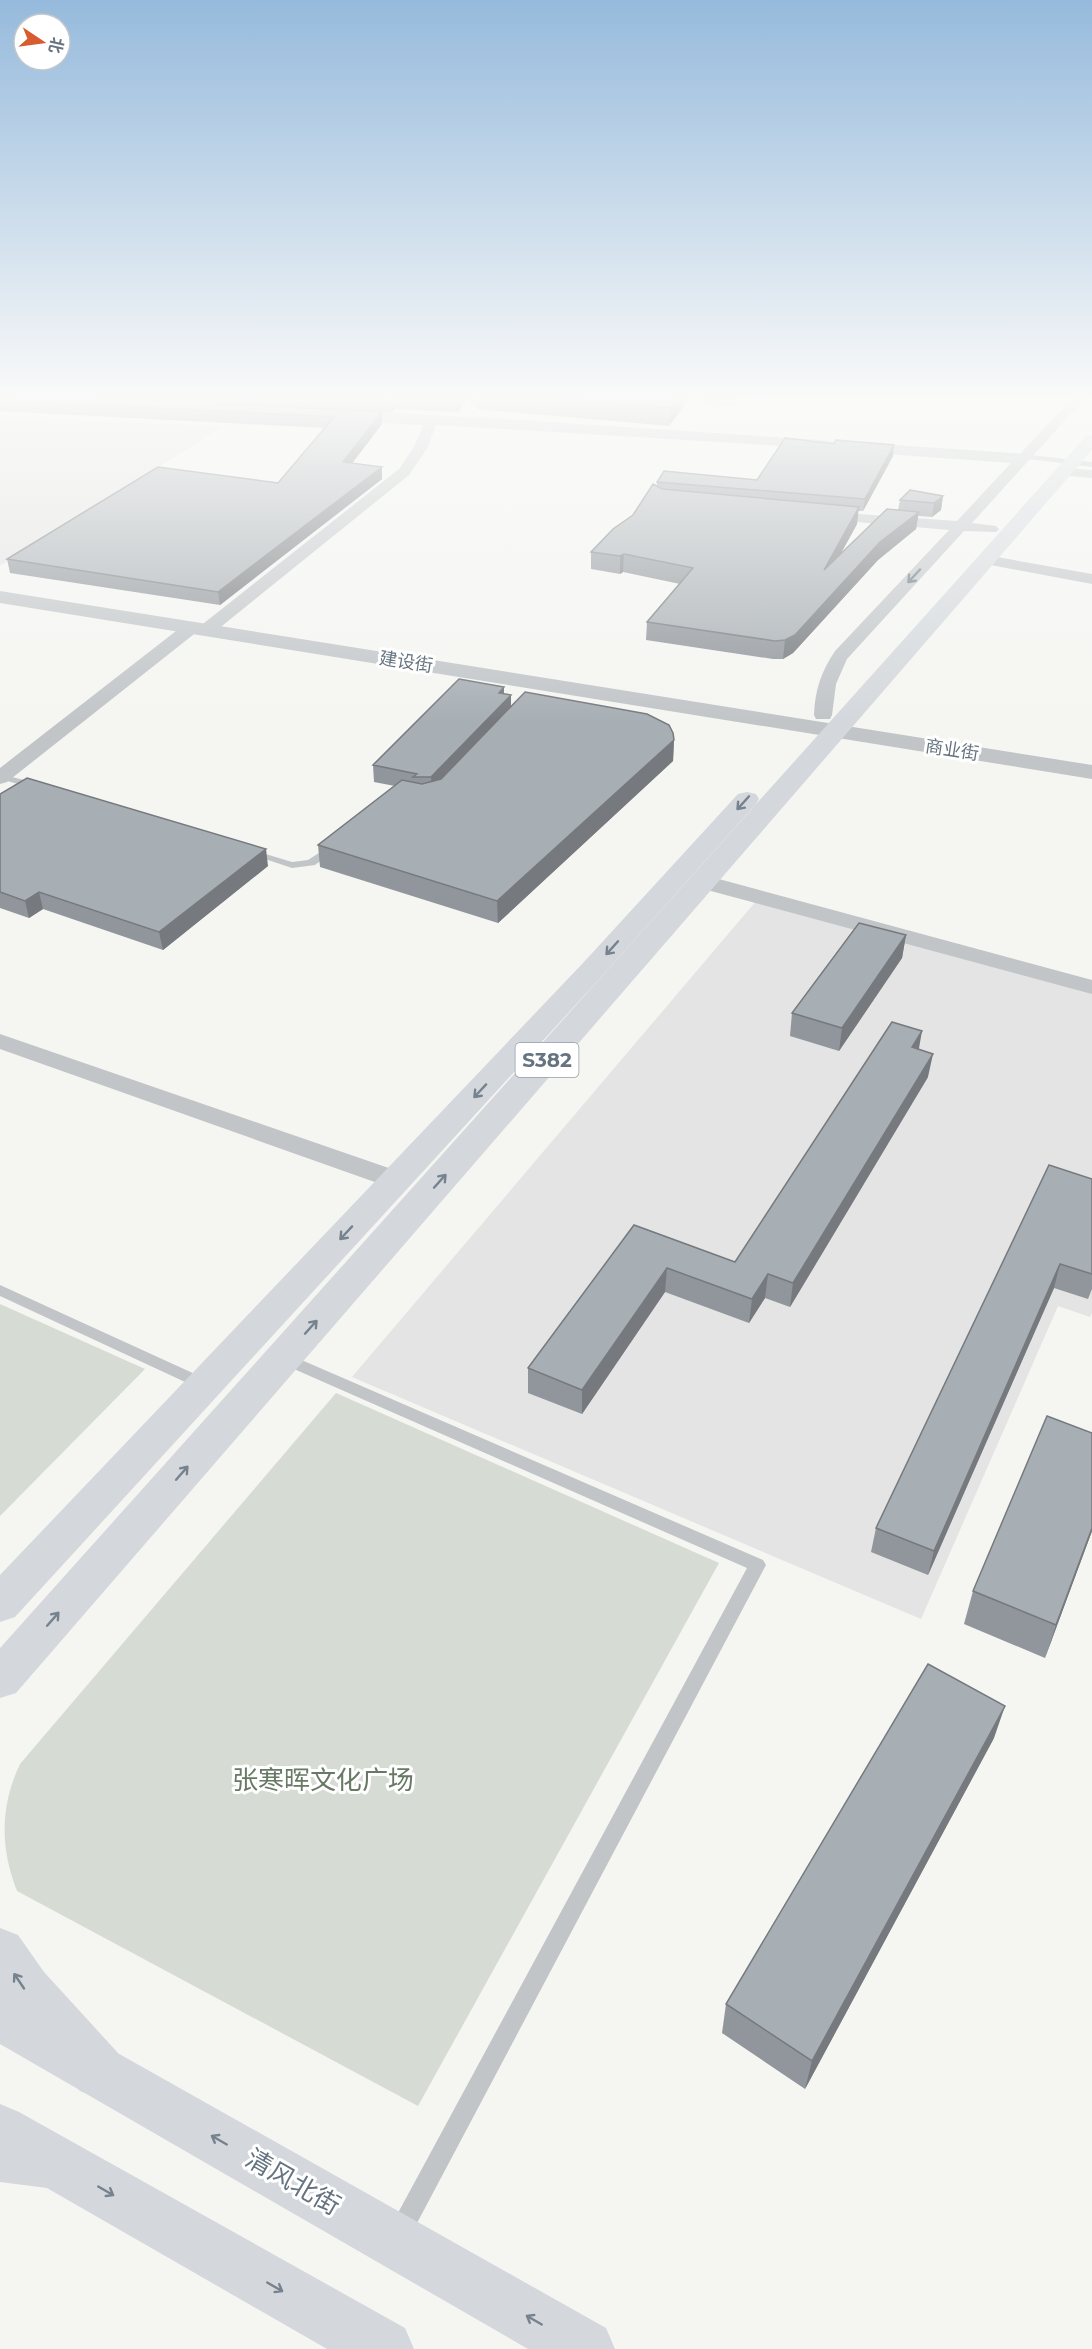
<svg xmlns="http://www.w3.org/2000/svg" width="1092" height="2349" viewBox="0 0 1092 2349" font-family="Montserrat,'Noto Sans SC',sans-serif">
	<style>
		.built { fill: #e3e4e3 }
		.green { fill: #d6dcd3 }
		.water { fill: #bbc4c9 }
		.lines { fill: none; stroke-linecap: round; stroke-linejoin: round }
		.service { fill: #c1c5c8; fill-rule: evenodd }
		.minor { fill: #c1c5c8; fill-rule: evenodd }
		.tertiary { fill: #c1c5c8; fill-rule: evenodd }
		.secondary { fill: #d4d8dc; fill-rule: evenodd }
		.primary { fill: #d4d8dc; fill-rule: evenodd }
		.wall { fill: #90969b }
		.shaded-wall { fill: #767a7e }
		.building { fill: #a8afb4; stroke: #767a7e; stroke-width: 1.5 }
		.oneway { stroke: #667481 }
		.oneway2 { stroke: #76838f }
		.labels { text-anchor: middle; stroke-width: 6; stroke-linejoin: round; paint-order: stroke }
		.far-street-label { font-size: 18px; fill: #667481; stroke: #fff }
		.shield { fill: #fff; stroke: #949ea7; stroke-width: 1.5 }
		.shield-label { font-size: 20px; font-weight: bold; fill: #667481 }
		.near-park-label { font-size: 26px; fill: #687964; stroke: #fff }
		.near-street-label { font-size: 26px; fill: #667481; stroke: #fff }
	</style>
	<rect width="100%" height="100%" fill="#f5f5f2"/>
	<g class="built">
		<path d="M0,418L224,426L0,566Z"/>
		<path d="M757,900L1092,992V1313L1090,1317L1058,1306L921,1619L352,1377Z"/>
	</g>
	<g class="green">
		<path d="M0,1304L145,1369L0,1516Z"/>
		<path d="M336,1393L719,1563L418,2106L17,1891C0,1848 0,1806 20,1764Z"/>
	</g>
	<path class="water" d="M175,402L506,419L1014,453L1092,462V467L1015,457Z"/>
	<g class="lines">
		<g class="service">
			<path d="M667,397L737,403L740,405L737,407L665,400Z"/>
			<path d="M0,774L40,784L41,786L36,789L0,779Z"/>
			<path d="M333,844L337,845V849L315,865L292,868L244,852L249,849L292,862L308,860Z"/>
			<path d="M0,1285L208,1380L211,1384L208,1388L203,1390L198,1388L0,1296Z"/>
			<path d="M283,1352L763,1560L766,1565L408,2240L400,2244L392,2240L388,2232L392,2224L747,1568L278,1362L275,1358L278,1354Z"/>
		</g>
		<g class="minor">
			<path d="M476,395H489L480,405H470L469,402Z"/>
			<path d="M1075,395H1088L972,523L996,526L999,529L996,532L964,531L847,659L836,684L832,715L830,719H816L814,715C815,690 821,672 835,651L949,530L822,519L814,514L817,511L957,521L1011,463L858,452L853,451L851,448L853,445L1018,456Z"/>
			<path d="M346,414L493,419L817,440L824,444L817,448L436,425L428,447L409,475L212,634L206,635L198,631L7,782L0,784V768L185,624L191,623L199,627L399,469L414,447L423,425L341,421L339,418Z"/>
			<path d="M1063,468L1092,470V478L1058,475L1056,472L1058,469Z"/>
			<path d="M986,555L1092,574V584L980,563L978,560Z"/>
			<path d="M704,875L1092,980V994L696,887L693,882L696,877Z"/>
			<path d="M0,1034L406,1174L410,1180L406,1186L396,1189L386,1186L0,1049Z"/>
		</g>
		<path class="tertiary" d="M0,591L1092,765V779L0,603Z"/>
		<g class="secondary">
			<path d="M0,1989L18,1997L606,2328L615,2349H528L0,2044Z"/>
			<path d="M0,2104L19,2112L405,2328L414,2349H327L0,2161Z"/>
		</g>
		<g class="primary">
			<path d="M1092,435V450L16,1693L0,1698V1648L1086,436Z"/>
			<path d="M747,792L756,794L759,799L756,804L603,975L15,1617L0,1622V1575L583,963L738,794Z"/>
			<path d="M0,1928L18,1935L44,1972L118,2053L125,2072L118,2091L99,2098L80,2091L8,2008L0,1997Z"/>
			<path d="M0,2128L55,2135L74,2143L82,2162L74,2181L55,2189L0,2182Z"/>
		</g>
	</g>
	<g class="wall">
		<path d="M0,395H470L458,412L394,409L391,413L380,412L382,424L352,463L382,479L220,605L10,573L7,559L278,483L324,428L0,411Z"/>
		<path d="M477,395H735L731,402L686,398L685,404L669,426L477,409Z"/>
		<path d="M893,456L863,511H858L857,524L840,555L898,510L900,500L943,496L941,510L932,517L918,516L916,529L878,560L793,653L783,659H773L646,640L647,622L680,584L623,572L620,574L591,569V552L633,515L657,486V482L757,480Z"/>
		<path d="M504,687V694L511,695V707L674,740L673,761L498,923L320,867L318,845L395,786L374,782L373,765Z"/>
		<path d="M0,794L268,866L163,950L43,909L29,918L0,908Z"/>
		<path d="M906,935L902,958L839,1051L790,1036L792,1013Z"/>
		<path d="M918,1049L928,1077L790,1307L765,1298L749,1323L665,1292L582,1414L528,1393V1368L634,1225L735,1262Z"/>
		<path d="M1092,1179V1289L1088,1299L1054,1288L928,1575L871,1552L876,1528Z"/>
		<path d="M1092,1531L1045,1658L964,1624L973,1591Z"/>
		<path d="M994,1738L805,2089L722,2033L726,2004Z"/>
	</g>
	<g class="shaded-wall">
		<path d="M462,395H470L458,412V400Z"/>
		<path d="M680,395H686L685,404L669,426L670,408Z"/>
		<path d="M731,395H735L731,402Z"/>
		<path d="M394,398V409L391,413L390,401Z"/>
		<path d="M382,412V424L344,474L343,462Z"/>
		<path d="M894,445L893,456L863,511L865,499Z"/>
		<path d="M382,467V479L220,605L218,592Z"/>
		<path d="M943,496L941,510L932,517L934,503Z"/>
		<path d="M859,507L857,524L822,588L824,570Z"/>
		<path d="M919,512L916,529L878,560L793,653L783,659L785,640L880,542Z"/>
		<path d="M624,554L623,572L620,574V556Z"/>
		<path d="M504,687V701L511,695V710L432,793L431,777Z"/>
		<path d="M674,740L673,761L498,923L497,901Z"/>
		<path d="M266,849L268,866L163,950L159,932Z"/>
		<path d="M39,892L43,909L29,918L25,901Z"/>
		<path d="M906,935L902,958L839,1051L842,1028Z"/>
		<path d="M922,1031L918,1054L912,1047Z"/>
		<path d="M933,1054L928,1077L790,1307L793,1283Z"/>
		<path d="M1060,1264L1054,1288L928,1575L934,1551Z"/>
		<path d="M667,1268L665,1292L582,1414V1390Z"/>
		<path d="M768,1274L765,1298L749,1323L752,1299Z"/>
		<path d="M1092,1528V1531L1045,1658L1056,1625Z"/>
		<path d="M1005,1706L994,1738L805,2089L812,2061Z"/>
	</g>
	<g class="building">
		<path d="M0,395H49L382,412L343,462L382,467L218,592L7,559L158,467L278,483L334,417L0,400Z"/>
		<path d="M252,395H462L458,400L394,398L390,401Z"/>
		<path d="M519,395H680L670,408Z"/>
		<path d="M785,438L834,444L836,440L894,445L865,499L657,482L664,471L757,480Z"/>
		<path d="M653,484L662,489L859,507L824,570L887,509L919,512L880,542L795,635L785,640L775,641L647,622L693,568L624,554L620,556L591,552L613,529L633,515Z"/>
		<path d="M910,490L943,496L934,503L900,500Z"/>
		<path d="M459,679L504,687L499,693L511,695L431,777H413L417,774L373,765Z"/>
		<path d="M525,692L647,714L669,725L673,733L674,740L497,901L318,845L402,780L422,784L441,779Z"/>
		<path d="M27,778L266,849L159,932L39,892L25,901L0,892V794Z"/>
		<path d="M859,923L906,935L842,1028L792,1013Z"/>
		<path d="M892,1022L922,1031L912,1047L933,1054L793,1283L768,1274L752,1299L667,1268L582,1390L528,1368L634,1225L735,1262Z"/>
		<path d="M1049,1165L1092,1179V1274L1060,1264L934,1551L876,1528Z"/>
		<path d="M1047,1416L1092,1433V1528L1056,1625L973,1591Z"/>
		<path d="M928,1664L1005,1706L812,2061L726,2004Z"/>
	</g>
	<defs><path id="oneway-shaft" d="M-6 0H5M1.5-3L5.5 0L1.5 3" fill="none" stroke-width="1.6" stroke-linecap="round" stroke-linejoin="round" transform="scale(1.5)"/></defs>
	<use class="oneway" href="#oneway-shaft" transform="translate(914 576) rotate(133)"/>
	<g class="oneway2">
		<use href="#oneway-shaft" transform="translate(743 803) rotate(132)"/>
		<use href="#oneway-shaft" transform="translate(612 948) rotate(132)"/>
		<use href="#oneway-shaft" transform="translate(480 1091) rotate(133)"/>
		<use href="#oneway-shaft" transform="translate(440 1181) rotate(-48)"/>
		<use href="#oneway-shaft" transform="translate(346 1233) rotate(133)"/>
		<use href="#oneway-shaft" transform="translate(311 1327) rotate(-48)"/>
		<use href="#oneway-shaft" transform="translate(182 1473) rotate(-49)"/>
		<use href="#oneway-shaft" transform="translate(53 1619) rotate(-49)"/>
		<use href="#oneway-shaft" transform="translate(19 1981) rotate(-124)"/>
		<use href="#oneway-shaft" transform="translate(219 2140) rotate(-150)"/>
		<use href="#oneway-shaft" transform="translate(106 2191) rotate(30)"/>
		<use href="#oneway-shaft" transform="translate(275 2287) rotate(30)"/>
		<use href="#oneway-shaft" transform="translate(534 2320) rotate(-150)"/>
	</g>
	<linearGradient id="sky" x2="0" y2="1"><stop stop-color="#96badc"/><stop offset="0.55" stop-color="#fafaf9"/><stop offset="1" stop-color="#fafaf9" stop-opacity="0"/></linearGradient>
	<rect width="1092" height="723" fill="url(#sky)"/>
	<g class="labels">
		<g class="far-street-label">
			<text transform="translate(406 662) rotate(9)" y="6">建设街</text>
			<text transform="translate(952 750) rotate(9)" y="6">商业街</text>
		</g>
		<rect class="shield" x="515.5" y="1043" width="63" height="34" rx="4.5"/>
		<g class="shield-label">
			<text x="547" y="1067">S382</text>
		</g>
		<g class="near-park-label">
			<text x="323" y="1789">张寒晖文化广场</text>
		</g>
		<g class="near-street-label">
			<text transform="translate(293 2182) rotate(30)" y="9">清风北街</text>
		</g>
	</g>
	<g transform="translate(42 42) rotate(103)"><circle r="28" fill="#ffffff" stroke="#c2c7cd" stroke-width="1.5"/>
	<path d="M0-4.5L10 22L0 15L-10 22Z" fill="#d75d30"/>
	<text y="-9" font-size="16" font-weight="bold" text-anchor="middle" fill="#667481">北</text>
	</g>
</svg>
